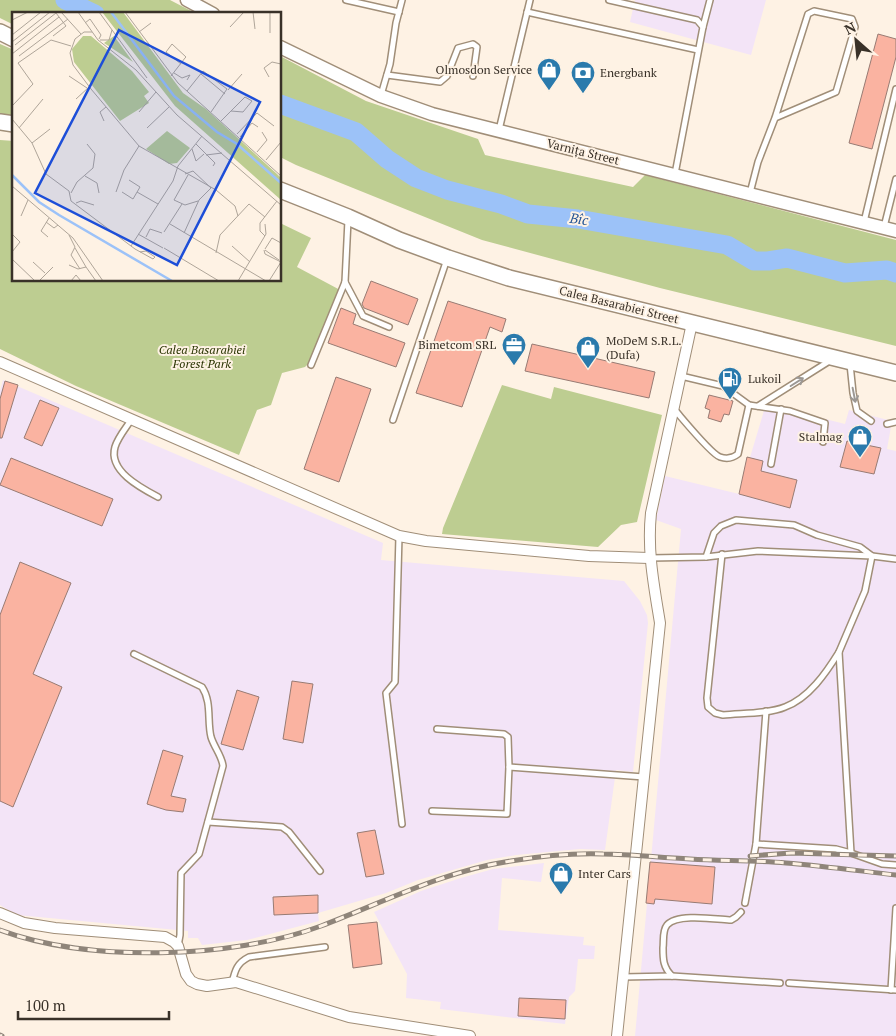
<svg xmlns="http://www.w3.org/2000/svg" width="896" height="1036" viewBox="0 0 896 1036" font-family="'PT Serif',serif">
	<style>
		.industrial { fill: #f3e4f7 }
		.green { fill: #bdcd91 }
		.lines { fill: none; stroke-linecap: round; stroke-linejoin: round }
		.river { stroke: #9cc2f8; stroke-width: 19 }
		.building { fill: #fab3a1; stroke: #987b73 }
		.service-casing { stroke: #a08e78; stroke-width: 8 }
		.minor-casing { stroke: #a08e78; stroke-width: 12 }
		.tertiary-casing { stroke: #a08e78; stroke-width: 15 }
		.primary-casing { stroke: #a08e78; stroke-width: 18 }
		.service { stroke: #fff; stroke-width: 5 }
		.minor { stroke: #fff; stroke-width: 10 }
		.tertiary { stroke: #fff; stroke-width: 12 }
		.primary { stroke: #fff; stroke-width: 15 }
		.rail-casing { stroke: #8f857a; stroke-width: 5 }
		.rail { stroke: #fef2e4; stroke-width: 3; stroke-dasharray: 9; stroke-linecap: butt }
		.oneway { stroke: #9c9894 }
		.labels { text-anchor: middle; stroke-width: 4; stroke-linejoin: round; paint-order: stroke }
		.poi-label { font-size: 12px; fill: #393128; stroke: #fef2e4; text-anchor: start }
		.street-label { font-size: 12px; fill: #393128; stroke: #fef2e4 }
		.park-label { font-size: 12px; font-style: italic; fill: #2b3503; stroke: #fef2e4 }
		.water-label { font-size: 14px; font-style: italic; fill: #255494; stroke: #fef2e4 }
		.inset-river { fill: none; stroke: #9cc2f8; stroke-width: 2.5 }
		.inset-road { fill: none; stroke: #afa599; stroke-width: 1 }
		.view { fill: #1d4ed8; fill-opacity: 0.15; stroke: #1d4ed8; stroke-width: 2.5 }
		.inset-edge { fill: none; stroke: #393128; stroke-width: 2.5 }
	</style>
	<rect width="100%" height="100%" fill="#fef2e4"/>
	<g class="industrial">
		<path d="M635,0H766L751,55L630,22Z"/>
		<path d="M3,380L383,543L381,560L624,581L640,601L647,615L648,623L633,772L616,770L605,850L580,849L516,855L487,860L418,880L386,893L318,913L319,921L247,940L202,945L198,938H188V931L17,915L0,905V391Z"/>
		<path d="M766,404L845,424L849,410L892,421L887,449L896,451V1036H635L681,529L656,520L665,476L739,494Z"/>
		<path d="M544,863L541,882L502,878L498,930L584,937L583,945L595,946L594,959H578L575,991L569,997L565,1024L440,1009L441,1002L406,998L407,974L374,912L421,891L461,878L493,869Z"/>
	</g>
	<g class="green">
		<path d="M0,0H170L197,14H14V25L0,18Z"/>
		<path d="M0,44L14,50V118L0,116Z"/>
		<path d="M280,56L366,101L478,139L485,155L633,187L645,175L896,240V346L660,288L482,240L296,165L280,157Z"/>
		<path d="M0,140L14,141V280H280V223L311,238L297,267L342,291L313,359L305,367L282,373L271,405L257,410L239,455L76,386L0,349Z"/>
		<path d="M502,385L551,399L554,387L662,415L637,522L621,525L598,547L442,534L443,528Z"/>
	</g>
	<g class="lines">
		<g class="river">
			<path d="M65,0L95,14"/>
			<path d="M280,104L356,132L387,159L416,178L447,190L501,204L528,214L578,219L727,245L754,261H768L787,258L845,273L887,270L896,273"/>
		</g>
	</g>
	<g class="building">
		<path d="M878,34L896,39V57L872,149L849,143Z"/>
		<path d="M371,281L418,299L408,325L364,308L362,304Z"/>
		<path d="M448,301L506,319L502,332L490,327L462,407L416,393Z"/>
		<path d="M341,308L356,314L353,324L405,343L396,367L328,343Z"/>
		<path d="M532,344L655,372L649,398L525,371Z"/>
		<path d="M336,377L371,389L339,482L304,469Z"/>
		<path d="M5,381L18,385L2,438H0V399Z"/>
		<path d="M709,395L733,401L729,415L724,414L721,422L708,418L710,410L705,408Z"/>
		<path d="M40,400L59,408L42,446L24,438Z"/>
		<path d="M847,441L881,448L874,474L840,467Z"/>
		<path d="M747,457L763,461L761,471L797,480L790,508L739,494Z"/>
		<path d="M11,458L113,499L102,526L0,485Z"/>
		<path d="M20,562L71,583L33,674L62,687L13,807L0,801V615Z"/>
		<path d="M292,681L313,684L303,743L283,739Z"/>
		<path d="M237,690L259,697L243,750L221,744Z"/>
		<path d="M163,750L183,756L171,796L186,799L183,812L166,810L147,804Z"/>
		<path d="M375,830L384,874L366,877L357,833Z"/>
		<path d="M650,862L715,867L712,904L655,899L654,904L646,903Z"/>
		<path d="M318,895V913L274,915L273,897Z"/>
		<path d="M377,922L382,964L353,968L348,925Z"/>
		<path d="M519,998L566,1000L565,1019L518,1016Z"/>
	</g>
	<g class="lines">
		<defs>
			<g id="service">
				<path d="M346,0L399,12"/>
				<path d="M609,0L697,20L703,27L675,174"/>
				<path d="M527,12L698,50"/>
				<path d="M703,27L710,0"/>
				<path d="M387,75L440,82L447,76L458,48L473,44L477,47L473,76"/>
				<path d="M381,95L390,64L396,23L402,0"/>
				<path d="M499,130L530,0"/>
				<path d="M750,193L758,162L775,118L808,14L814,11L852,19L855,27L836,92L775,118"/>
				<path d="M864,222L896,89"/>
				<path d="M884,227L896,179"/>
				<path d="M345,282L363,316L389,327"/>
				<path d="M850,364L853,393L857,411L871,421"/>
				<path d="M311,365L345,282L348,220"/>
				<path d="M681,376L723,386L749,405L790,411L825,423L823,442"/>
				<path d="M758,406L831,360"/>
				<path d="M674,409C682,418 711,454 720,457C726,459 733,458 738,454L749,405"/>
				<path d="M131,420C126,428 118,437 115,447C108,471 141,488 158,497"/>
				<path d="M393,420L447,259"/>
				<path d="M887,424L896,422"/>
				<path d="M771,464L781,409"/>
				<path d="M399,536L395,682L386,693L402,824"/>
				<path d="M722,554L707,698L708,707L715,713L723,715C741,713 769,714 785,707C809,698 826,673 839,652"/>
				<path d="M706,557L714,533L721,526L736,520L794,525L817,535L860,547L872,556L865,591L839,652L851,853"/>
				<path d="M650,558L706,557L758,551L872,556L896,559"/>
				<path d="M134,654L202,687C212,702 207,721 211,737C214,747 222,756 223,766L199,854L181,873L180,935L178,946"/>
				<path d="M509,767L644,777"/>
				<path d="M432,811L507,814L509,767L508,737L504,734L437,729"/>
				<path d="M208,822L282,827L289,832L320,871"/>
				<path d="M756,844L836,849L851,853L882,864L896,865"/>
				<path d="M745,903L756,844L766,711"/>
				<path d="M672,976C663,967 663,959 663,948C664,941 662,931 667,925C677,913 715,919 731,920L736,917L741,912"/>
				<path d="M623,977L672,976L780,983"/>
				<path d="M232,983C235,970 237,963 249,957L325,947"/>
				<path d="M789,983L896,990"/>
				<path d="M891,990L896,908"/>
			</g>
			<g id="minor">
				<path d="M0,362L399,536L426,541L589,556L649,558"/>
				<path d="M0,913L24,923L55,928L165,937L174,942L178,946L186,974L191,981L197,984L207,986L236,982L349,1017L470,1036"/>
				<path d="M617,1036L660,623C654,586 647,551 651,513L692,323"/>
			</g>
			<g id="tertiary">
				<path d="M187,0L213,14"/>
				<path d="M280,47L381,96L432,114L896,231"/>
			</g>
			<g id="primary">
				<path d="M0,32L14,39"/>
				<path d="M0,122L14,124"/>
				<path d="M280,190L348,217L399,240L448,258L509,278L896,373"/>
			</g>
		</defs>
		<use href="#service" class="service-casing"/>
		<use href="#minor" class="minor-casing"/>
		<use href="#tertiary" class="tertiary-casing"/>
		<use href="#primary" class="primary-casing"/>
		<use href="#service" class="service"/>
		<use href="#minor" class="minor"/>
		<use href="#tertiary" class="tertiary"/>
		<use href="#primary" class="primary"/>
		<defs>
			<g id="rail">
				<path d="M750,856L791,853L896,856"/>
				<path d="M0,930C89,963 232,959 321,926C384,902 444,871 511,861C541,856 573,853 603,854C632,854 661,858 690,859C722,861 754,860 786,863C823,866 860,871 896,875"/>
				<path d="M0,1035L2,1036"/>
			</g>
		</defs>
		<use href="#rail" class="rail-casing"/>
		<use href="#rail" class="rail"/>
	</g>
	<defs><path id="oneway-shaft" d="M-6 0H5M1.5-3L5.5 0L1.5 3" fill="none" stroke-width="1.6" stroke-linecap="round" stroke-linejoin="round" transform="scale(1.25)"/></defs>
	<g class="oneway">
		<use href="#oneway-shaft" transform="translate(797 382) rotate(-32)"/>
		<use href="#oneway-shaft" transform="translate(854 395) rotate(79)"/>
	</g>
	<defs>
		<symbol id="shop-pin" viewBox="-11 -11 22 30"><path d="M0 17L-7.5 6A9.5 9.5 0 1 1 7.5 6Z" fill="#2a7aac" stroke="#fef2e4"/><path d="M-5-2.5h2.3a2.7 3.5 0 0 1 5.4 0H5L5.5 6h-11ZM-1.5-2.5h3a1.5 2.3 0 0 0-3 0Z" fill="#fff"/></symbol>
		<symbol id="bank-pin" viewBox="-11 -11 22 30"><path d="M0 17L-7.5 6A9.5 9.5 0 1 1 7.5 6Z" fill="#2a7aac" stroke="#fef2e4"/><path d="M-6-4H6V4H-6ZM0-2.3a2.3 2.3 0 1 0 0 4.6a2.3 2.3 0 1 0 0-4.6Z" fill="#fff"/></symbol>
		<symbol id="office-pin" viewBox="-11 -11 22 30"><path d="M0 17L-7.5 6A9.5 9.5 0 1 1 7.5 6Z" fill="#2a7aac" stroke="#fef2e4"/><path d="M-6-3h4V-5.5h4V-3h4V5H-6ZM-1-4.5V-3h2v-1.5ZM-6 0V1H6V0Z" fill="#fff"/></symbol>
		<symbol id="fuel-pin" viewBox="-11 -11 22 30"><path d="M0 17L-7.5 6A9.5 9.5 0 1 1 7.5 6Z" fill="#2a7aac" stroke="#fef2e4"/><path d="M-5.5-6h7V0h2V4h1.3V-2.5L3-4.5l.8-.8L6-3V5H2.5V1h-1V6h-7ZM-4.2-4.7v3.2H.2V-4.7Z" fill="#fff"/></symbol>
	</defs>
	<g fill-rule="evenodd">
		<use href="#shop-pin" x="535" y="56" width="28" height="38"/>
		<use href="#bank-pin" x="569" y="59" width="28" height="38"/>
		<use href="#office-pin" x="500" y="331" width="28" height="38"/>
		<use href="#shop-pin" x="574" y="334" width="28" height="38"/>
		<use href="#fuel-pin" x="716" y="365" width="28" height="38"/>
		<use href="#shop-pin" x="846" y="423" width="28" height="38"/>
		<use href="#shop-pin" x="547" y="860" width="28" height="38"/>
	</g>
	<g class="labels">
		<g class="poi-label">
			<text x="532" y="74" text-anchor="end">Olmosdon Service</text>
			<text x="600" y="77">Energbank</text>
			<text x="606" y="345">MoDeM S.R.L.<tspan x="606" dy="14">(Dufa)</tspan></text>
			<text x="496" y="349" text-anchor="end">Bimetcom SRL</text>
			<text x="748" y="383">Lukoil</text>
			<text x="842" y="441" text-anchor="end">Stalmag</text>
			<text x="578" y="878">Inter Cars</text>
		</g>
		<g class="street-label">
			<text transform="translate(583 152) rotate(14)" y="4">Varnița Street</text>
			<text transform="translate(619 305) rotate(14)" y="4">Calea Basarabiei Street</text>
		</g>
		<g class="park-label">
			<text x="202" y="354">Calea Basarabiei<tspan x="202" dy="14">Forest Park</tspan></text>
		</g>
		<g class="water-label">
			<text transform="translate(579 219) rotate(8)" y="5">Bîc</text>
		</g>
	</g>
	<g transform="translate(12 12)">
		<rect width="269" height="269" fill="#fef2e4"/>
		<path d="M90,0H111L171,81L194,97L265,162L269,166V188L163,94ZM71,24H79L120,59L137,80L132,84L137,91L108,109L62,50L60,37ZM102,24L121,50L92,31ZM155,119L178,136L165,151L157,152L134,137Z" fill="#bdcd91"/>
		<path class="inset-river" d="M99,0L162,84L205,120L225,132L269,171M0,163L27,190L47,203L160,269"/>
		<path class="inset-road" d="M49,0L69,22M66,0L86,28L124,58L165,103L269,193M87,0L135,66M113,0L166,71L269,164M241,0L243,17M258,0V21M0,8L16,0M73,11L78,7L89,23L87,27M218,15L232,0M80,20H72L63,27L58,41L61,53L79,77L127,134L204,178L223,194L226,204M127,20L139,11M0,23L29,0M88,28H97L100,18M0,30L38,0M3,33L44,1L54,14L41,24M0,42L47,5M7,44L56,7M162,61L170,66L178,63L175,68M189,62L213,82M57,64L75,76M159,64L173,46L174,45L160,32L154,40L169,52M257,65L252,56L260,50L269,52M216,78L230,62M175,79L191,59L215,77L199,100M64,87L77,75M1,93L21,72L6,51L39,28L59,34M127,100L144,80M0,107L20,131L34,162L57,179L59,189L123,237L141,247L143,245M92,109L88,100L94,95M209,109L233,85L240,89L231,100L219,99M7,116L31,87M135,116L157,95M225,122L245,101L262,114M228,125L240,111L246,115M20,131L38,117M184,132L203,151L201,154M180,137L184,149L192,142M245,140L255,128L250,120M194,143L210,141M254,148L269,130M176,163L162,188L173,193L186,189M73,164L85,171L87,181M0,174L61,226L91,269M104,180L112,158L127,134M110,180L121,187L128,175L117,168M125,180L146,192M59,181L65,170L81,156L83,142L75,132M64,191L69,189L82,193M9,204L16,188M34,210L42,216L46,213M158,212L254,269M152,220L170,192M172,221L187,188L199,176L181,159L173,162M0,222L8,230L0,240M126,222L151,236M57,223L63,235L59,243L68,257M253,224L248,219V211L265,189M36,225L29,219L37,206M134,225L138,217L150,221M119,234L161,169L166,154L190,124M220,234L238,250M63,236L74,255M152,236L207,269M253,237L260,226L269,231M252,238L253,242L269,250L257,269M253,238L267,248M128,240L134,239L143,245M204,241L208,223L237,192L253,205M168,246L179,227M0,247L23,269M21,250L33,261M57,253L66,257L74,255L84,269M27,269L41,255M59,269L64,263L69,269M226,269L254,222L253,212"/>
		<path class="view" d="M107,18L248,90L165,253L23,181Z"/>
		<rect width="269" height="269" class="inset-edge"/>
	</g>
	<g transform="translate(856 40) rotate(333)" stroke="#fef2e4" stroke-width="4" paint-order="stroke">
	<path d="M0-4L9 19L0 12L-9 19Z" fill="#393128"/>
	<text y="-8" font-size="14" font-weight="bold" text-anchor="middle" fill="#393128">N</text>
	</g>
	<path d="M18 1011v8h151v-8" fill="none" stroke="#393128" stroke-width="2.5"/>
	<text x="25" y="1011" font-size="15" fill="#393128" stroke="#fef2e4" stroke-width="4" paint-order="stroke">100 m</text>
</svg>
